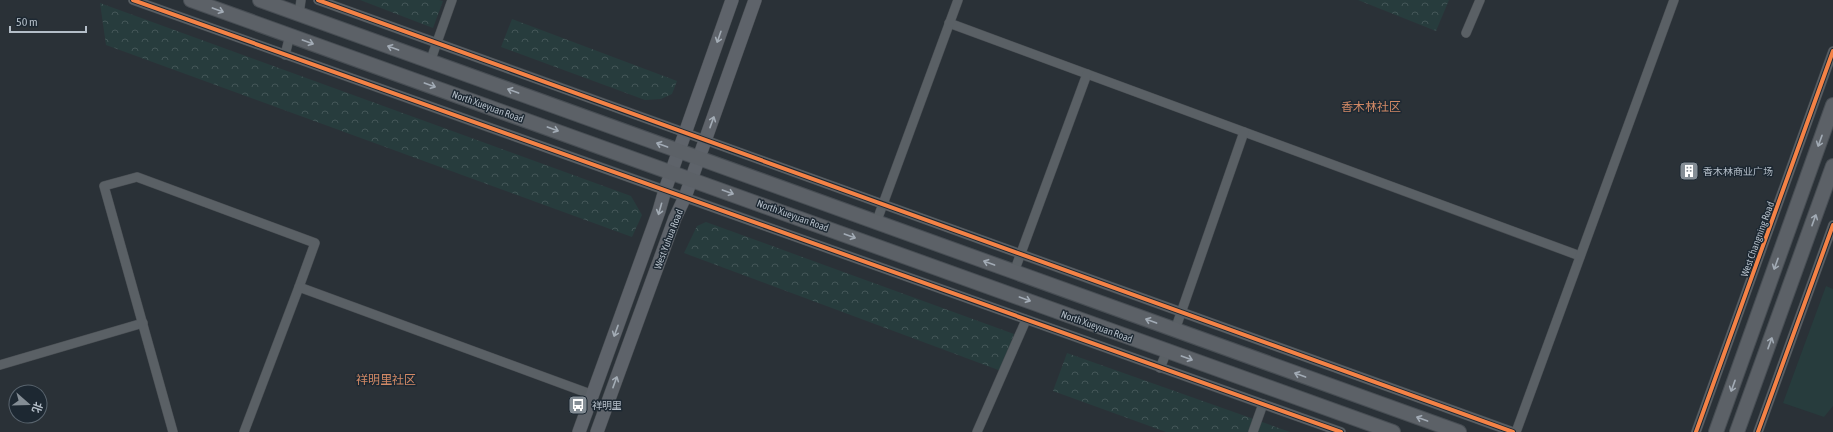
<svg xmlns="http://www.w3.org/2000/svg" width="1833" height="432" viewBox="0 0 1833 432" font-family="'Asap Condensed','Noto Sans SC',sans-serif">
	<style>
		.grass { fill: #273c3d }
		.forest { fill: url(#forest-crowns) }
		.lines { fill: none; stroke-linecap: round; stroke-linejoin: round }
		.minor-casing { stroke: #484d52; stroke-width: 10 }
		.secondary-casing { stroke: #484d52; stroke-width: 14 }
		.primary-casing { stroke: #484e54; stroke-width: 16 }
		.minor { stroke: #5a6065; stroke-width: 9 }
		.secondary { stroke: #5e636a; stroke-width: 13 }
		.primary { stroke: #5c6167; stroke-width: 14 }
		.cycleway-casing { stroke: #1d2832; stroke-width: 6 }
		.cycleway { stroke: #f48246; stroke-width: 4 }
		.oneway { stroke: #a2abb5 }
		.oneway2 { stroke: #a3acb5 }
		.labels { text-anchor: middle; stroke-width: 3; stroke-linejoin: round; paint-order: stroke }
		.street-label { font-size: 10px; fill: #b4bec8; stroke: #1d2832 }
		.poi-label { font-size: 10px; fill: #b4bec8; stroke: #1d2832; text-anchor: start }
		.quarter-label { font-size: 12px; fill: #d28965; stroke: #1d2832 }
	</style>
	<defs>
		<pattern id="forest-crowns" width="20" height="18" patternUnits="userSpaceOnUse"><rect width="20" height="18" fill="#273c3d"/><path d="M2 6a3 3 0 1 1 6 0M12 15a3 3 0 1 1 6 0" fill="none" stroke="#445658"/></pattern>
	</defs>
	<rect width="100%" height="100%" fill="#2a3137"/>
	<path class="grass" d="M1826,286L1833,289V406L1824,417L1783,403Z"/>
	<g class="forest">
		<path d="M360,0H439L443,1L433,28Z"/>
		<path d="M1358,0H1449L1436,31Z"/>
		<path d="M100,3L631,196L642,215L632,237L106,45Z"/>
		<path d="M512,19L677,81L672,94L661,99L645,100L501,47Z"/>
		<path d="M706,222L1014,334L1001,371L684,253L697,226Z"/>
		<path d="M1067,353L1290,432H1166L1053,391Z"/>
	</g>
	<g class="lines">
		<defs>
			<g id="minor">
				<path d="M133,0L1341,432"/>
				<path d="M318,0L1513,432"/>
				<path d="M299,14L301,0"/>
				<path d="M949,23L1580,256"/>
				<path d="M1466,33L1480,0"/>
				<path d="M285,55L290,35"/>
				<path d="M430,62L452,0"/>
				<path d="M876,223L958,0"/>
				<path d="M1014,272L1087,74"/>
				<path d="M1175,330L1244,132"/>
				<path d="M0,365L143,323"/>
				<path d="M1160,368L1167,351"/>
				<path d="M173,432L104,186L137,177L315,243L299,287"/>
				<path d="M244,432L299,287L593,395"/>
				<path d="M977,432L1026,320"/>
				<path d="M1253,432L1263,404"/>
				<path d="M1516,432L1674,0"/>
				<path d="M1696,432L1833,51"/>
				<path d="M1758,432L1833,225"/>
			</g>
			<g id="secondary">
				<path d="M579,432L659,211L665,190L732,0"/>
				<path d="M597,432L675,218L685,197L755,0"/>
			</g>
			<g id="primary">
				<path d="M191,0L1393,432"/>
				<path d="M260,0L1459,432"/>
				<path d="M1716,432L1833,105"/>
				<path d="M1737,432L1833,166"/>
			</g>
		</defs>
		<use href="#minor" class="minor-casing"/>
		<use href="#secondary" class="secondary-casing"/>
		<use href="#primary" class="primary-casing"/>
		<use href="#minor" class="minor"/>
		<use href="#secondary" class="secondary"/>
		<use href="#primary" class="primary"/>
		<defs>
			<g id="cycleway">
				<path d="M133,0L1341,432"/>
				<path d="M318,0L1513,432"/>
				<path d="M1696,432L1833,51"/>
				<path d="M1758,432L1833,225"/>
			</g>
		</defs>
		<use href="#cycleway" class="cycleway-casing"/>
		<use href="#cycleway" class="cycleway"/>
	</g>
	<defs><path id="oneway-shaft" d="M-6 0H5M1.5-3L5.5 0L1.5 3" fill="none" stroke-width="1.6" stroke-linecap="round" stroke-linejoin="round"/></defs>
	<g class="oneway">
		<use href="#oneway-shaft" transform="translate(218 10) rotate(20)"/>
		<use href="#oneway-shaft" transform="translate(308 42) rotate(20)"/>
		<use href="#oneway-shaft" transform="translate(393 48) rotate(-160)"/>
		<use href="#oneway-shaft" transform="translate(430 85) rotate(20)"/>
		<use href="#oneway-shaft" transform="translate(513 91) rotate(-160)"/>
		<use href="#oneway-shaft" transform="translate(553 129) rotate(20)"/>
		<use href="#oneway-shaft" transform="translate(1820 141) rotate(110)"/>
		<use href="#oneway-shaft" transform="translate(662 145) rotate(-160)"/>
		<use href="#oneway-shaft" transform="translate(728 192) rotate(20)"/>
		<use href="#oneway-shaft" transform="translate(1814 220) rotate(-70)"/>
		<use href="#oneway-shaft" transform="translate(850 236) rotate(20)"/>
		<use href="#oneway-shaft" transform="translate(989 263) rotate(-160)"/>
		<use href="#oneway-shaft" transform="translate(1776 264) rotate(110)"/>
		<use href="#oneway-shaft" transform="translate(1025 299) rotate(20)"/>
		<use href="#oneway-shaft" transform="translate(1151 321) rotate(-160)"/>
		<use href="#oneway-shaft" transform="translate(1770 343) rotate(-70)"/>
		<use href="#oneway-shaft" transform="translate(1187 358) rotate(20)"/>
		<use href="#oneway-shaft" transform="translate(1300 375) rotate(-160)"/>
		<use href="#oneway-shaft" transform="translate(1733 386) rotate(110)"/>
		<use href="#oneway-shaft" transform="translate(1422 419) rotate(-160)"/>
	</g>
	<g class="oneway2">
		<use href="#oneway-shaft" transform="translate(719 37) rotate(109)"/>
		<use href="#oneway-shaft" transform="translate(712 122) rotate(-70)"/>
		<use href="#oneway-shaft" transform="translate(660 209) rotate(106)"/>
		<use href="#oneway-shaft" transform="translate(616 331) rotate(110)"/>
		<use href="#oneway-shaft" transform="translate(615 382) rotate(-70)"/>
	</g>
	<defs>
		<symbol id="building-square" viewBox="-11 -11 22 22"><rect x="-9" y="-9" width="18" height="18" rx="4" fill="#848d95" stroke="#1d2832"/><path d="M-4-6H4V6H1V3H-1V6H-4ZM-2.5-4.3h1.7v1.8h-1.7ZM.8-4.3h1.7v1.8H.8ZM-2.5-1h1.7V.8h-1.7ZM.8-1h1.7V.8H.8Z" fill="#fff"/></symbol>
		<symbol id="bus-square" viewBox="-11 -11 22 22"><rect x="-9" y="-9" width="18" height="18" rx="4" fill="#848d95" stroke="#1d2832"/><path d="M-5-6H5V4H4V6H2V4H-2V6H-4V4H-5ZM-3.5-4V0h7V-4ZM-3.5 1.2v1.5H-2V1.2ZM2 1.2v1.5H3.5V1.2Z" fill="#fff"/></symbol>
	</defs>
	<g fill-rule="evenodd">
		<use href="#building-square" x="1678" y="160" width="22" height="22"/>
		<use href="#bus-square" x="567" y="394" width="22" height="22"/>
	</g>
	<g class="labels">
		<g class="street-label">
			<text transform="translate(488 106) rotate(20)" y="4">North Xueyuan Road</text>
			<text transform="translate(793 215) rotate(20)" y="4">North Xueyuan Road</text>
			<text transform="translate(668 239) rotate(-69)" y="4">West Yuhua Road</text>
			<text transform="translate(1757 239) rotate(-70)" y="4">West Changning Road</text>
			<text transform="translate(1097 326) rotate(20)" y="4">North Xueyuan Road</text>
		</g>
		<g class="poi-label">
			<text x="1703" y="175">香木林商业广场</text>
			<text x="592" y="409">祥明里</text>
		</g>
		<g class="quarter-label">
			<text x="1371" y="111">香木林社区</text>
			<text x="386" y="384">祥明里社区</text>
		</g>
	</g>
	<g transform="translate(28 404) rotate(110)"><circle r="19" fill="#1d2832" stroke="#59646e"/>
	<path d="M0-3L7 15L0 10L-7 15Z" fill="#848d95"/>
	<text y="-6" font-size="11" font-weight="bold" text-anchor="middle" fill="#b4bec8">北</text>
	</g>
	<path d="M10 26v6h76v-6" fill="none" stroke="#b4bec8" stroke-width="2"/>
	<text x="16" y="26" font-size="12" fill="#b4bec8" stroke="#1d2832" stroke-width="3" paint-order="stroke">50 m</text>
</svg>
